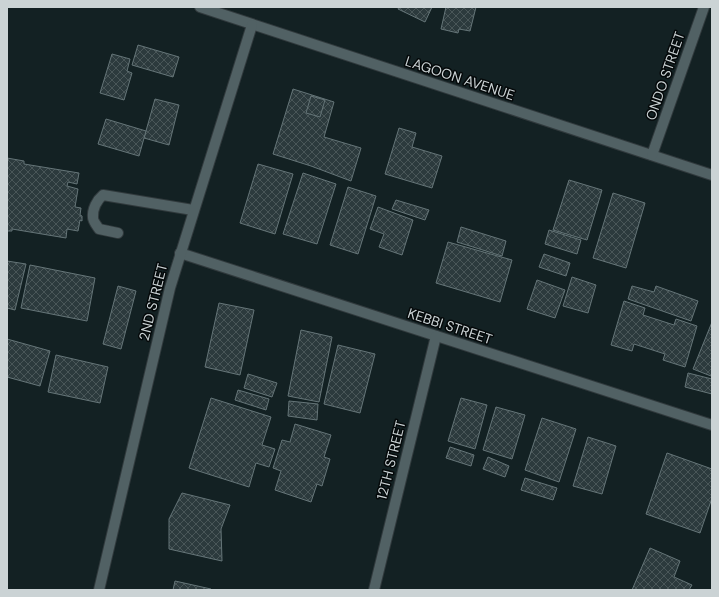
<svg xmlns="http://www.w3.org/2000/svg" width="719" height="597" viewBox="0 0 719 597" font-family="'DM Sans',sans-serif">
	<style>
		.building { fill: url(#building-cross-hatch); stroke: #657578 }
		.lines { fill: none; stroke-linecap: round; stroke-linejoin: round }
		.minor-casing { stroke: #313a3d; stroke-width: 12 }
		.minor { stroke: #516164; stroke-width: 10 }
		.labels { text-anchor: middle; stroke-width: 3; stroke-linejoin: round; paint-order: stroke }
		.street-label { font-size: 14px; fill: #cbd3d5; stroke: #05090a }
	</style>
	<defs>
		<pattern id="building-cross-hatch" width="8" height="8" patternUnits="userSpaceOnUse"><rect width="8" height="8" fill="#2c3a3d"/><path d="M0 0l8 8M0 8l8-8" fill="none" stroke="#495658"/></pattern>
	</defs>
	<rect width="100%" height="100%" fill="#132123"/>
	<g class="building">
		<path d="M399,7H432L425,22L398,9Z"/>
		<path d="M446,7H476L470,31L459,29L458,33L441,29Z"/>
		<path d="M138,45L179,57L173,77L132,65Z"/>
		<path d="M112,54L130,59L127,71L132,73L124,100L100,93Z"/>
		<path d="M293,89L334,102L324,137L361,148L351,181L311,166L273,154Z"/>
		<path d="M311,96L325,100L320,117L306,113Z"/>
		<path d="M155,99L179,105L169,145L144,138Z"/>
		<path d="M106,119L146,131L139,156L98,144Z"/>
		<path d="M399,128L416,133L412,147L442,156L432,188L385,174Z"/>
		<path d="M7,158L24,161V164L79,173L77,184L68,182L67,186L78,189L75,207L81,208L80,215L82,216V221L80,220L78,231L67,229L66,238L12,229V231H7Z"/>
		<path d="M258,164L293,174L275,234L240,223Z"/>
		<path d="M303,173L336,184L317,244L283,234Z"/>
		<path d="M569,180L602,190L587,240L553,230Z"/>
		<path d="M348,187L376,196L358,254L330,245Z"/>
		<path d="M613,193L645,203L626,268L593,258Z"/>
		<path d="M396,200L429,210L425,220L392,209Z"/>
		<path d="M378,207L413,220L402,255L379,247L384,234L370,229Z"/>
		<path d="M461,227L506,241L502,256L457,242Z"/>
		<path d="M549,230L581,240L577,254L545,244Z"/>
		<path d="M448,242L512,260L500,302L436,283Z"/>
		<path d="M544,254L570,263L566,276L539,267Z"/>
		<path d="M7,261L26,264L15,310L7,308Z"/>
		<path d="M30,265L95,278L87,321L21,308Z"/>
		<path d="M572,277L596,285L588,313L563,306Z"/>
		<path d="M537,280L565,290L555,318L527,309Z"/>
		<path d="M118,286L136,291L121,349L103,344Z"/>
		<path d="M632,286L654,292L656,286L698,301L691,321L628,299Z"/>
		<path d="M624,301L645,308L643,315L674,325L676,319L697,326L685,367L663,360L665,354L634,344L632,351L611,345Z"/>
		<path d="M219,303L254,310L240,375L205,367Z"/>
		<path d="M712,322V373L711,376L693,369Z"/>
		<path d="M301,330L332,337L319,402L288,396Z"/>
		<path d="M7,339L50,351L40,386L7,377Z"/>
		<path d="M338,345L375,354L360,413L324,404Z"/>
		<path d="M56,355L108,367L100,403L48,392Z"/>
		<path d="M688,373L712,379V394L685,387Z"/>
		<path d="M248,374L277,383L272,397L244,388Z"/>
		<path d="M238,390L269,399L266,410L235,400Z"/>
		<path d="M211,398L271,417L262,445L275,449L269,467L256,463L249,487L189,468Z"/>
		<path d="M461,398L487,405L475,449L448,441Z"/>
		<path d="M289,401L318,404L317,420L288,416Z"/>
		<path d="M496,407L525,415L512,459L483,450Z"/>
		<path d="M542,418L576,429L559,482L525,470Z"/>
		<path d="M295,424L331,435L324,457L330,459L322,486L317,484L311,502L275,490L281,471L273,468L282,440L290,442Z"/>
		<path d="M588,437L616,446L602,494L573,486Z"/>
		<path d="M450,447L474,455L471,466L446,458Z"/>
		<path d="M667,453L712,469V498L700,533L646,514Z"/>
		<path d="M488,457L509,466L505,477L483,469Z"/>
		<path d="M525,478L557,488L553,500L521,490Z"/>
		<path d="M182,493L230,505L221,529L222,561L169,549V519Z"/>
		<path d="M650,548L680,561L674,577L692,585L689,590H632Z"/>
		<path d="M175,581L211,589V590H173Z"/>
	</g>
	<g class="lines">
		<defs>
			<g id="minor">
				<path d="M200,7L712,175"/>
				<path d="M652,155L704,7"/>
				<path d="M118,233L99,229C97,226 93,221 93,218C92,209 97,200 103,195L193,210"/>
				<path d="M180,253L712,425"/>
				<path d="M99,590L170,288L252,25"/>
				<path d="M374,590L436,336"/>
			</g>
		</defs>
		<use href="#minor" class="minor-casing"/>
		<use href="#minor" class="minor"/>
	</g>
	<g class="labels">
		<g class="street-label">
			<text transform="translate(665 76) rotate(-71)" y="5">ONDO STREET</text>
			<text transform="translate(460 78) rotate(18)" y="5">LAGOON AVENUE</text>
			<text transform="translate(153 302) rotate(-76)" y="5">2ND STREET</text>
			<text transform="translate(450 326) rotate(18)" y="5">KEBBI STREET</text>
			<text transform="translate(391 460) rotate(-76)" y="5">12TH STREET</text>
		</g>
	</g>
	<rect width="719" height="597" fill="none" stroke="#cbd3d5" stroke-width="16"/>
</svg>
